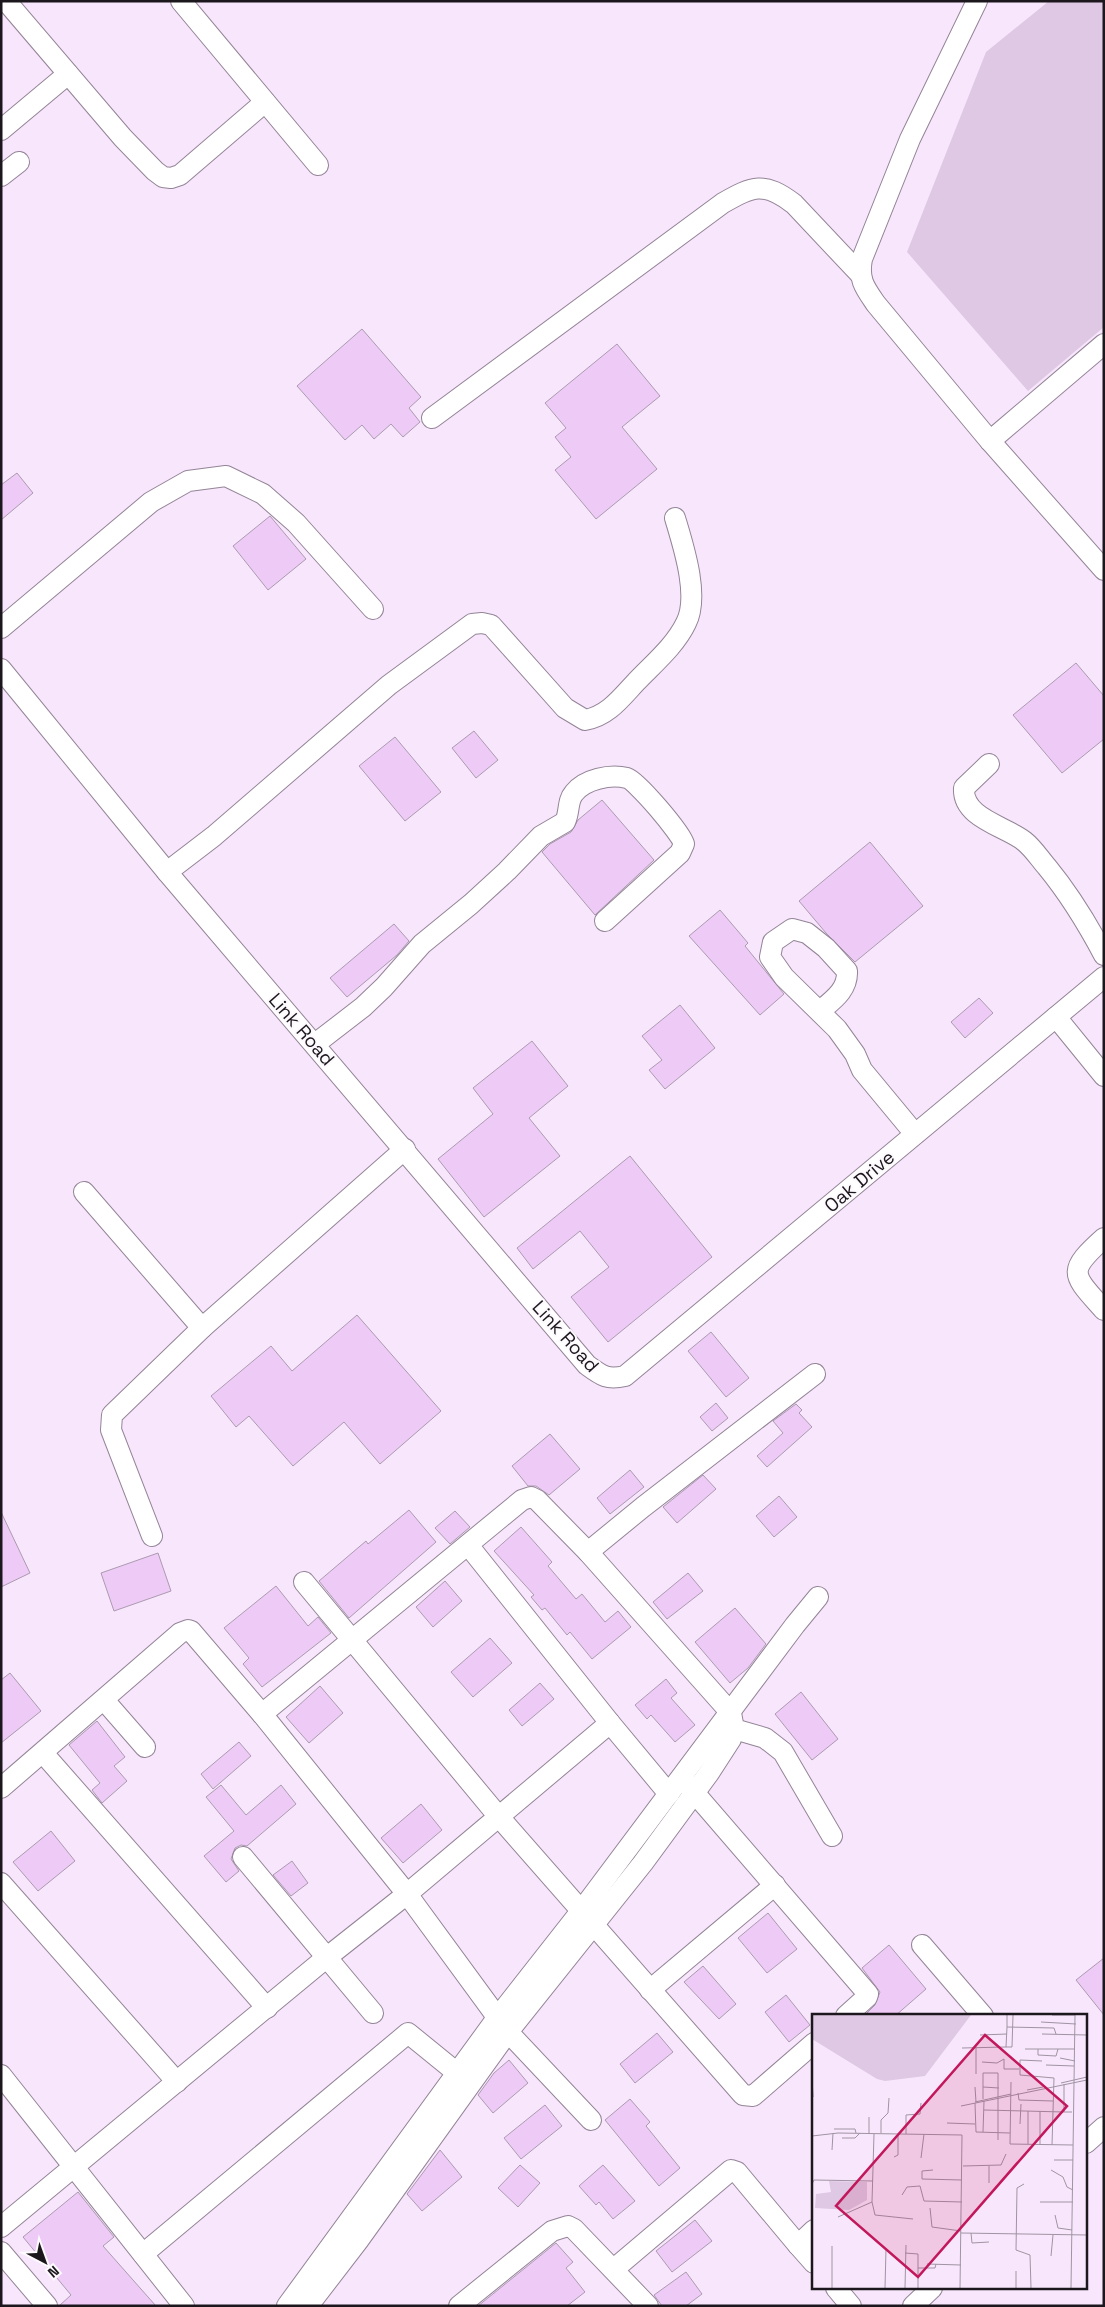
<svg xmlns="http://www.w3.org/2000/svg" width="1105" height="2307" viewBox="0 0 1105 2307" font-family="'Space Grotesk',sans-serif">
	<style>
		.green { fill: #dec8e3 }
		.building { fill: #eecaf7; stroke: #ab9baf }
		.lines { fill: none; stroke-linecap: round; stroke-linejoin: round }
		.minor-casing { stroke: #948497; stroke-width: 22 }
		.minor { stroke: #fff; stroke-width: 20 }
		.labels { text-anchor: middle; stroke-width: 4; stroke-linejoin: round; paint-order: stroke }
		.street-label { font-size: 19px; fill: #1c161d; stroke: #fdfafe }
		.inset-road { fill: none; stroke: #a093a3; stroke-width: 1 }
		.view { fill: #c2185b; fill-opacity: 0.15; stroke: #c2185b; stroke-width: 2.5 }
		.inset-edge { fill: none; stroke: #1c161d; stroke-width: 2.5 }
	</style>
	<rect width="100%" height="100%" fill="#f8e7fc"/>
	<path class="green" d="M1049,1H1104V327L1028,391L907,252L986,52Z"/>
	<g class="building">
		<path d="M362,329L421,397L409,408L420,422L403,437L391,424L374,439L362,425L345,440L297,386Z"/>
		<path d="M617,344L660,396L622,427L657,469L596,519L555,470L571,457L555,437L566,428L545,403Z"/>
		<path d="M17,473L33,493L1,520V485Z"/>
		<path d="M270,516L306,559L268,590L233,546Z"/>
		<path d="M1076,663L1104,696V739L1062,773L1013,715Z"/>
		<path d="M474,731L498,760L476,778L452,748Z"/>
		<path d="M395,737L441,792L405,821L359,766Z"/>
		<path d="M602,800L654,860L595,915L542,852L550,844L571,832L578,820Z"/>
		<path d="M870,842L923,906L855,962L826,933L799,901Z"/>
		<path d="M720,910L748,943L745,946L784,994L760,1015L689,936Z"/>
		<path d="M394,924L409,941L397,955L347,997L330,978Z"/>
		<path d="M979,998L993,1013L965,1038L951,1022Z"/>
		<path d="M680,1005L715,1048L665,1089L649,1070L662,1060L642,1036Z"/>
		<path d="M532,1041L568,1086L529,1118L560,1156L484,1217L438,1159L493,1114L473,1088Z"/>
		<path d="M630,1156L712,1257L608,1342L571,1297L609,1267L580,1231L533,1269L517,1248Z"/>
		<path d="M357,1315L441,1411L380,1464L344,1422L293,1466L249,1416L236,1427L211,1396L271,1346L292,1371Z"/>
		<path d="M711,1332L749,1378L726,1397L688,1351Z"/>
		<path d="M716,1403L728,1418L712,1431L700,1417Z"/>
		<path d="M796,1404L802,1410L799,1413L812,1427L767,1467L757,1456L783,1433L773,1421Z"/>
		<path d="M550,1434L580,1469L549,1495L536,1486H528L512,1466Z"/>
		<path d="M630,1470L644,1487L610,1514L597,1498Z"/>
		<path d="M703,1475L716,1489L677,1523L663,1507Z"/>
		<path d="M779,1496L797,1517L774,1537L756,1516Z"/>
		<path d="M409,1510L436,1542L349,1618L319,1581L366,1541L368,1544Z"/>
		<path d="M455,1511L470,1527L450,1544L435,1528Z"/>
		<path d="M1,1512L30,1573L1,1587Z"/>
		<path d="M521,1527L552,1562L548,1566L576,1599L582,1594L605,1622L618,1611L631,1627L592,1659L570,1632L567,1635L545,1608L542,1610L531,1597L534,1595L494,1551Z"/>
		<path d="M158,1553L171,1591L114,1611L101,1573Z"/>
		<path d="M688,1573L703,1591L667,1619L653,1602Z"/>
		<path d="M445,1581L462,1601L433,1627L416,1607Z"/>
		<path d="M276,1586L308,1626L318,1617L331,1633L262,1687L243,1664L249,1658L224,1628Z"/>
		<path d="M735,1608L766,1644L748,1668L730,1683L695,1642Z"/>
		<path d="M490,1638L512,1663L473,1697L451,1672Z"/>
		<path d="M10,1673L41,1711L1,1743V1680Z"/>
		<path d="M666,1679L677,1693L671,1698L695,1725L675,1742L651,1715L647,1719L635,1705Z"/>
		<path d="M540,1683L554,1699L522,1726L509,1710Z"/>
		<path d="M320,1686L343,1713L309,1743L286,1717Z"/>
		<path d="M801,1692L838,1739L812,1760L775,1714Z"/>
		<path d="M97,1721L125,1757L114,1766L127,1781L102,1803L92,1790L100,1783L69,1745Z"/>
		<path d="M239,1742L251,1756L213,1789L201,1774Z"/>
		<path d="M221,1785L246,1815L281,1785L296,1804L247,1846L241,1845L235,1848L231,1859L239,1871L226,1882L204,1856L234,1831L206,1797Z"/>
		<path d="M421,1804L442,1830L403,1863L381,1838Z"/>
		<path d="M51,1831L75,1861L38,1891L13,1862Z"/>
		<path d="M292,1861L308,1883L291,1896L273,1875Z"/>
		<path d="M768,1913L797,1949L767,1973L738,1938Z"/>
		<path d="M889,1945L926,1989L895,2016H864L875,2005L880,1992L862,1968Z"/>
		<path d="M1104,1958V2015L1076,1980Z"/>
		<path d="M703,1966L736,2004L719,2019L684,1982Z"/>
		<path d="M786,1995L810,2025L789,2042L765,2012Z"/>
		<path d="M657,2033L673,2052L635,2083L620,2064Z"/>
		<path d="M509,2060L528,2083L493,2113L478,2095L494,2073Z"/>
		<path d="M630,2099L650,2122L646,2126L680,2168L659,2186L605,2120Z"/>
		<path d="M545,2105L562,2126L521,2159L504,2138Z"/>
		<path d="M440,2150L462,2177L422,2211L407,2194Z"/>
		<path d="M520,2165L540,2183L518,2207L498,2188Z"/>
		<path d="M603,2165L635,2201L613,2219L599,2202L596,2205L579,2186Z"/>
		<path d="M78,2192L114,2237L103,2246L156,2306H59L71,2295L23,2237Z"/>
		<path d="M695,2220L712,2241L672,2272L656,2251Z"/>
		<path d="M556,2243L573,2262L566,2268L585,2292L567,2306H478Z"/>
		<path d="M686,2272L702,2294L686,2306H662L654,2295Z"/>
	</g>
	<g class="lines">
		<defs>
			<g id="minor">
				<path d="M6,1L123,138L155,171L163,177L171,178L180,175L265,102"/>
				<path d="M181,1L318,165"/>
				<path d="M977,1L910,139L862,259C858,280 865,288 876,304L990,441L1104,570"/>
				<path d="M1,130L68,74"/>
				<path d="M1,176L19,162"/>
				<path d="M432,418L723,203C753,186 764,181 794,204L859,273"/>
				<path d="M990,441L1104,344"/>
				<path d="M1,628L151,502L188,481L226,476L263,494L296,523L373,609"/>
				<path d="M1,669L167,872L587,1365C602,1376 607,1380 625,1376L1104,977"/>
				<path d="M989,764L964,788C962,818 1005,826 1024,841C1033,848 1040,859 1047,867C1070,895 1087,923 1104,955"/>
				<path d="M167,872L214,836L389,685L472,624L482,623L491,625L565,708L585,720C608,716 621,698 636,682C653,664 675,646 686,623C700,596 683,545 675,518"/>
				<path d="M820,1011C833,1000 848,990 847,971L826,948L807,933L792,929L773,942L770,957L784,977L837,1029L855,1054L862,1070L915,1134"/>
				<path d="M1056,1017L1104,1076"/>
				<path d="M315,1044L363,1007L384,987L422,944L471,904L507,871L541,836L565,822C570,812 567,801 574,793C585,779 610,774 627,778C637,781 681,833 684,844L680,853L605,921"/>
				<path d="M84,1192L202,1328"/>
				<path d="M1104,1238C1066,1272 1072,1274 1104,1310"/>
				<path d="M152,1536L111,1430L112,1415L202,1328L405,1149"/>
				<path d="M468,1545L610,1723L669,1794"/>
				<path d="M588,1552L643,1507L815,1374"/>
				<path d="M304,1582L499,1817L743,2095L753,2096L814,2043"/>
				<path d="M104,1700L145,1747"/>
				<path d="M262,1714L522,1500L531,1497L537,1500L588,1552L731,1713L734,1729L731,1739L709,1773L643,1863L508,2032L358,2241L308,2306"/>
				<path d="M734,1729L765,1738L783,1752L832,1836"/>
				<path d="M43,1753L267,2008"/>
				<path d="M686,1783L868,1994L867,1997L846,2016"/>
				<path d="M1,1788L180,1633L188,1630L191,1631L262,1714L407,1894L508,2032L591,2120"/>
				<path d="M243,1857L373,2013"/>
				<path d="M1,1883L177,2082"/>
				<path d="M922,1945L983,2016"/>
				<path d="M650,1990L775,1885"/>
				<path d="M1,2075L184,2306"/>
				<path d="M1086,2143L1104,2127"/>
				<path d="M1,2227L326,1958L407,1894L610,1723"/>
				<path d="M798,2245L814,2263"/>
				<path d="M1,2252L47,2306"/>
				<path d="M143,2254L408,2033L467,2081"/>
				<path d="M614,2269L731,2170L737,2172L798,2245L814,2230"/>
				<path d="M836,2288L851,2306"/>
				<path d="M287,2306L497,2018L581,1911L795,1625L818,1597"/>
				<path d="M459,2306L552,2231L568,2226L574,2229L648,2306"/>
				<path d="M913,2306L932,2288"/>
			</g>
		</defs>
		<use href="#minor" class="minor-casing"/>
		<use href="#minor" class="minor"/>
	</g>
	<g class="labels">
		<g class="street-label">
			<text transform="translate(302 1029) rotate(49)" y="7">Link Road</text>
			<text transform="translate(859 1181) rotate(-40)" y="7">Oak Drive</text>
			<text transform="translate(566 1336) rotate(48)" y="7">Link Road</text>
		</g>
	</g>
	<g transform="translate(812 2014)">
		<rect width="275" height="275" fill="#f8e7fc"/>
		<path d="M0,1H159L113,62L73,67L65,65L0,25ZM17,167L55,168V186L37,196L3,194L4,180L19,178Z" fill="#dec8e3"/>
		<path class="inset-road" d="M195,1V13L242,14L244,20M240,1H263M229,8L264,10M195,13L194,33H200L201,1M230,20L275,21M168,21L195,20M150,34L194,33M213,35H263M226,35V41L244,42L246,35M248,44L263,47M230,47L208,46V61L242,64L240,131M170,48L185,49L192,45V55H207M234,51L262,52M164,60V34M0,64L1,83M199,68L198,130L261,131M249,69L275,63M252,70V98H260M163,73L164,88M171,73L187,74M215,76L231,73M206,79L207,86L241,87M171,85V59H186V126M163,88L199,80M163,89L164,118L198,119M149,92L275,66M172,96L252,98M216,97V130M228,97V131M57,103V119M135,109L163,110M208,110L209,90M22,115H43L44,119M171,118L172,87M69,119V106L76,99L77,84M94,120V101L108,100L109,89M0,122L26,119L150,121L148,274M30,124H43L48,119M20,136L21,119M82,143L86,141V120M109,144L112,120M242,146H261M151,152L189,151L194,140M121,156L110,157V165L150,166M239,156L251,163L255,173L261,176M177,169V152M0,170L2,166L61,167M212,170L205,174L204,236L218,241L219,274M90,181L95,173L108,172L112,187L150,188M60,188L63,201L101,205M228,188H261M118,194L120,213L149,217M243,201L246,214L260,216M26,203L60,188L62,120M149,219L275,221M159,219L160,229L177,228M93,239L106,240V274M239,242L241,221M115,250L149,251M106,254H123L124,250M20,274V232M73,274L74,235M93,274L94,231M204,274V257M259,274L263,1"/>
		<path class="view" d="M173,21L255,92L106,263L24,192Z"/>
		<rect width="275" height="275" class="inset-edge"/>
	</g>
	<rect width="1105" height="2307" fill="none" stroke="#1c161d" stroke-width="5"/>
	<g transform="translate(45 2262) rotate(139)" stroke="#fdfafe" stroke-width="4" paint-order="stroke">
	<path d="M0-4L9 19L0 12L-9 19Z" fill="#1c161d"/>
	<text y="-8" font-size="14" font-weight="bold" text-anchor="middle" fill="#1c161d">N</text>
	</g>
</svg>
